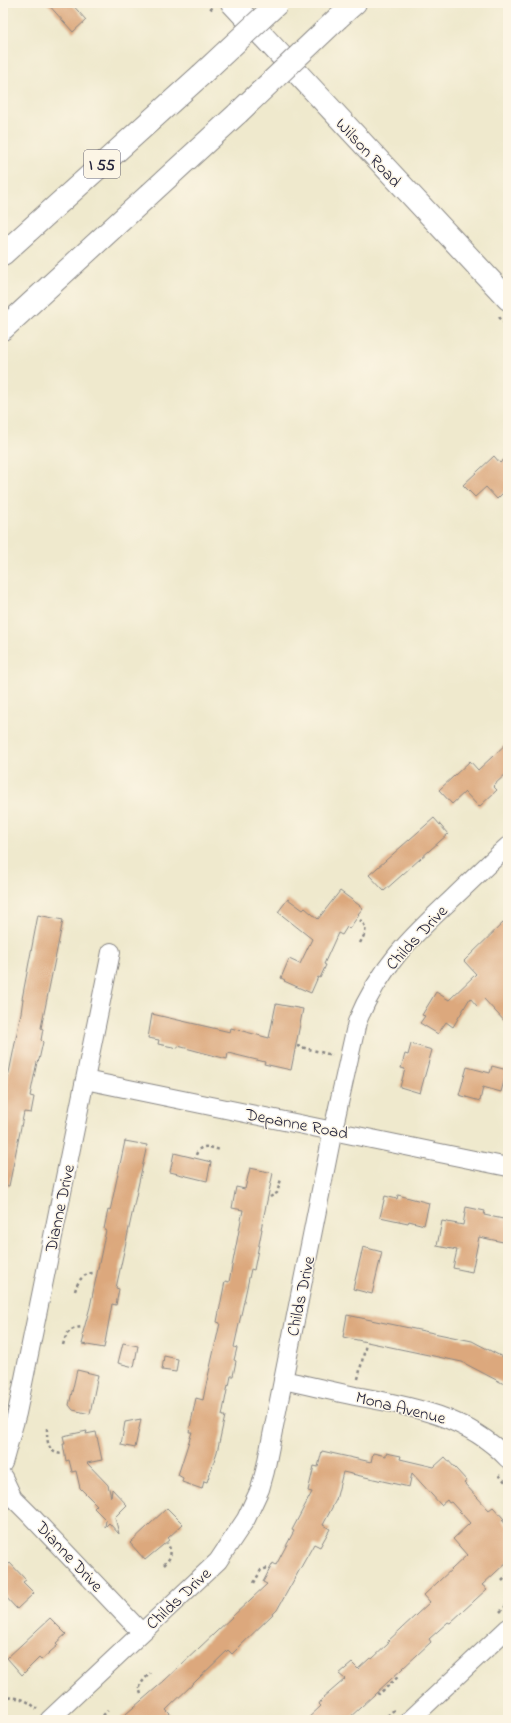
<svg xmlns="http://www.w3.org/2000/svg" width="511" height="1723" viewBox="0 0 511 1723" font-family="'Indie Flower',sans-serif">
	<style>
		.building { fill: #dca87d }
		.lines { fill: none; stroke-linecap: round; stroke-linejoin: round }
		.minor-casing { stroke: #888684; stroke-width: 20 }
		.tertiary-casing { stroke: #888684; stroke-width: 24 }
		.motorway-casing { stroke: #888684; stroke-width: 24 }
		.path { stroke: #888684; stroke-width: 2.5; stroke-dasharray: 3 3; stroke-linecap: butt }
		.minor { stroke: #fff; stroke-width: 18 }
		.tertiary { stroke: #fff; stroke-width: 22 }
		.motorway { stroke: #fff; stroke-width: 22 }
		.motorway-bridge-casing { stroke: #888684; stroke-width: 24; stroke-linecap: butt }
		.motorway-bridge { stroke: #fff; stroke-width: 22 }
		.labels { text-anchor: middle; stroke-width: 3; stroke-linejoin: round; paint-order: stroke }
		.shield { fill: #fcf5e5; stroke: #63616e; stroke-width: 1 }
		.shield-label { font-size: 16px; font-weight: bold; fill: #22223b }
		.street-label { font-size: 17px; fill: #22223b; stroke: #fcf5e5 }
	</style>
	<rect width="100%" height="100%" fill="#fcf5e5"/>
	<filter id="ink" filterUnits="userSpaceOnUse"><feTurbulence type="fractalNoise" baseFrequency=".025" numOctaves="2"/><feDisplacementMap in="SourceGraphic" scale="8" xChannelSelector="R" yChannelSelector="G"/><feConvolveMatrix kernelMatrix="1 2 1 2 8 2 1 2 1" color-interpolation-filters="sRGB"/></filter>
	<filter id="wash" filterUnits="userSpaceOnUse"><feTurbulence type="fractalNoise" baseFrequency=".012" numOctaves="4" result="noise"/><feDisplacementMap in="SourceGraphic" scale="16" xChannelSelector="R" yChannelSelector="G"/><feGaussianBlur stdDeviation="0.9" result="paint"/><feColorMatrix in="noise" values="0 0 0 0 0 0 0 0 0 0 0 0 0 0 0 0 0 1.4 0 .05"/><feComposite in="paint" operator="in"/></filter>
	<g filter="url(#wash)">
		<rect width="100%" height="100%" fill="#efe9cd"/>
		<g id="blocks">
			<g class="building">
				<path d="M47,3H71L86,20L73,32Z"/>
				<path d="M494,456L500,463L508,456V488L497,499L486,487L475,497L463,485Z"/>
				<path d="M508,742V772L493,786L497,790L479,807L465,792L452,804L439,790L470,761L478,770Z"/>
				<path d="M434,818L448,834L384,891L369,875Z"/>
				<path d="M340,891L363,908L358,914L359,915L349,929L347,927L342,935L338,933L324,964L326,965L320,978L318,977L311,993L284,981L285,980L281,978L289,959L300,964L312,939L278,912L288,899L303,910L305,908L318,919Z"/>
				<path d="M38,915L63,920L41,1028L43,1029L41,1040L43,1042L39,1060L37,1062L30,1096L34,1097L31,1113L24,1112L9,1186L3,1185V1103L21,1013L23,999H22Z"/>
				<path d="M508,918V1025L484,999L477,1006L470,998L453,1027L446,1022L438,1034L420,1023L425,1016L422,1015L436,992L449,1000L476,974L464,961Z"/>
				<path d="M276,1004L303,1009L291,1070L264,1064L265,1062L228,1053L227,1059L178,1046V1048L158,1044L159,1040L148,1038L152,1014L230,1032L231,1028L269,1038Z"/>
				<path d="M411,1044L432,1050L420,1093L400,1087L405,1069L401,1068L405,1054L408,1055Z"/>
				<path d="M492,1066L507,1070L501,1092L483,1087L480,1101L459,1095L467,1067L490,1073Z"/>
				<path d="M125,1141L147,1145L116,1288L119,1289L116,1305L112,1304L104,1348L82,1344L84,1337L82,1336L90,1307L106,1230L104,1229L108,1210L110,1211Z"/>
				<path d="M174,1153L211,1162L207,1181L170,1172Z"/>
				<path d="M250,1168L273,1173L261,1229H262L254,1270L251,1269L234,1347L237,1348L234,1360L236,1361L233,1376H231L229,1386L228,1385L222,1416H225L217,1452L207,1482L204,1481L202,1489L182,1482L183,1478L178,1475L192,1432H189L196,1398L203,1400L205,1390L220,1323L217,1322L225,1281L229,1282L243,1210L232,1208L236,1187L245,1189Z"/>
				<path d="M398,1195L429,1203L424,1225L409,1221L408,1223L380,1217L385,1196L397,1199Z"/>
				<path d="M466,1207L485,1211L484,1215L508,1220V1243L479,1237L472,1272L453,1268L457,1250L437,1246L442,1221L463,1225Z"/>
				<path d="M363,1247L382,1252L372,1294L353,1289Z"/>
				<path d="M347,1315L472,1341L508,1360V1377L504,1384L462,1362L343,1337Z"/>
				<path d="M123,1343L138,1346L134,1367L118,1363Z"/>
				<path d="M164,1356L178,1359L176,1372L162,1370Z"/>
				<path d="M77,1370L98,1375L90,1414L73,1410L69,1405Z"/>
				<path d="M141,1419L135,1448L121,1445L125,1422Z"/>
				<path d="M87,1431L86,1434L96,1432L102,1460L87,1463L108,1485L111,1497L112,1489L127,1505L115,1517L119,1534L109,1523L105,1527L106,1520L94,1508L97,1505L80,1488L76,1471L72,1472L69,1460L66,1461L63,1444H65L63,1436Z"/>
				<path d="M322,1451L371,1462L373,1453L386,1456V1453L401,1456L400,1459L434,1467L445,1457L467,1481L464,1483L489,1510L493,1507L504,1519L502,1520L508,1527V1561L482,1585L487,1589L450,1623L448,1622L429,1639L431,1642L347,1720H306L321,1706L319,1704L322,1699L345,1679L339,1674L352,1663L358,1669L370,1658L372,1659L389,1643L387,1642L430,1602L424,1595L467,1555L453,1539L470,1523L451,1502L449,1503L447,1500L441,1505L412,1473L409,1487L343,1472L336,1500L323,1525L330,1529L320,1547L314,1544L277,1610L232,1654L228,1650L166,1710L176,1720H119L164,1681L267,1584L263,1582L273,1563L276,1565L294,1531L292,1530L312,1492L308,1491L314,1466L318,1467Z"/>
				<path d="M167,1508L183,1524L168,1538L169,1540L145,1560L130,1543Z"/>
				<path d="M10,1563L26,1580L23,1582L34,1593L17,1609L3,1594V1570Z"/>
				<path d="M50,1618L66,1634L56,1643L58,1645L41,1660L39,1658L22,1675L7,1658Z"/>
			</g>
		</g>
	</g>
	<g filter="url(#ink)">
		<use href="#blocks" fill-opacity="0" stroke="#888684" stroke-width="1"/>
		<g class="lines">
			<defs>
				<g id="minor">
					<path d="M85,1080L508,1167"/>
					<path d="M283,1380C307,1385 331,1391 355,1396C410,1406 468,1416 508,1459"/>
					<path d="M3,1463L17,1413L111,952"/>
					<path d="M3,1477L13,1498L32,1517L141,1632"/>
					<path d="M49,1720L218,1561L246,1519L260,1489L265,1471L333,1130L357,1022C379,968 411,937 453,898C471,881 489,863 508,846"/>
					<path d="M410,1720L508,1628"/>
				</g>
				<path id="tertiary" d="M232,3L508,299"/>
				<g id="motorway">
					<path d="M338,18L355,3"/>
					<path d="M3,254L201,75"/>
					<path d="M3,329L238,113"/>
				</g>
			</defs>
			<use href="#minor" class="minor-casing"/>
			<use href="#tertiary" class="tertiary-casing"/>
			<use href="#motorway" class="motorway-casing"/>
			<g class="path">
				<path d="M206,3L213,10"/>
				<path d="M499,317L508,327"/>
				<path d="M360,943C365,934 369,928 360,920"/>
				<path d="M297,1046L332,1055"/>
				<path d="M196,1155C200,1143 210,1147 220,1150"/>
				<path d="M270,1197L277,1193L281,1179"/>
				<path d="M75,1291C78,1281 82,1274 93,1273"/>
				<path d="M63,1345C66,1334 69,1328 82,1327"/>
				<path d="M358,1379L366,1344"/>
				<path d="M47,1428C47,1441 47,1453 62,1454"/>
				<path d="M499,1475L508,1485"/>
				<path d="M164,1565C171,1558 173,1552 167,1543"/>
				<path d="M502,1581L508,1575"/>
				<path d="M254,1583L261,1570L268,1568"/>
				<path d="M500,1612L508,1604"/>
				<path d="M377,1693L379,1694L399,1676"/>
				<path d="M141,1694C137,1685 144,1680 150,1673"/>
				<path d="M3,1699C17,1695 27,1700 37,1709"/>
				<path d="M99,1720L108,1710"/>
				<path d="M383,1720L396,1708"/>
			</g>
			<use href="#minor" class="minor"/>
			<use href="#tertiary" class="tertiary"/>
			<use href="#motorway" class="motorway"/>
			<defs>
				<g id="motorway-bridge">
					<path d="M201,75L278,3"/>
					<path d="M238,113L338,18"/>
				</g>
			</defs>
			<use href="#motorway-bridge" class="motorway-bridge-casing"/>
			<use href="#motorway-bridge" class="motorway-bridge"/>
		</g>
	</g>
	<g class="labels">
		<rect class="shield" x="84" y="150" width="36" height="28" rx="3"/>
		<g class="shield-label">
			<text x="102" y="170">I 55</text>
		</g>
		<g class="street-label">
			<text transform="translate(369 152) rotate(47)" y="6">Wilson Road</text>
			<text transform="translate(416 937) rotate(-47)" y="6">Childs Drive</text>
			<text transform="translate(297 1123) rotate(11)" y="6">Depanne Road</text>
			<text transform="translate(59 1208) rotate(-78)" y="6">Dianne Drive</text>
			<text transform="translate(300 1296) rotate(-78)" y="6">Childs Drive</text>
			<text transform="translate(401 1407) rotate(14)" y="6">Mona Avenue</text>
			<text transform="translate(70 1556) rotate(47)" y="6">Dianne Drive</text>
			<text transform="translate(178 1598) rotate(-43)" y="6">Childs Drive</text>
		</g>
	</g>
	<rect width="511" height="1723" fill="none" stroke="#fcf5e5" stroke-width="16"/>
</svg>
